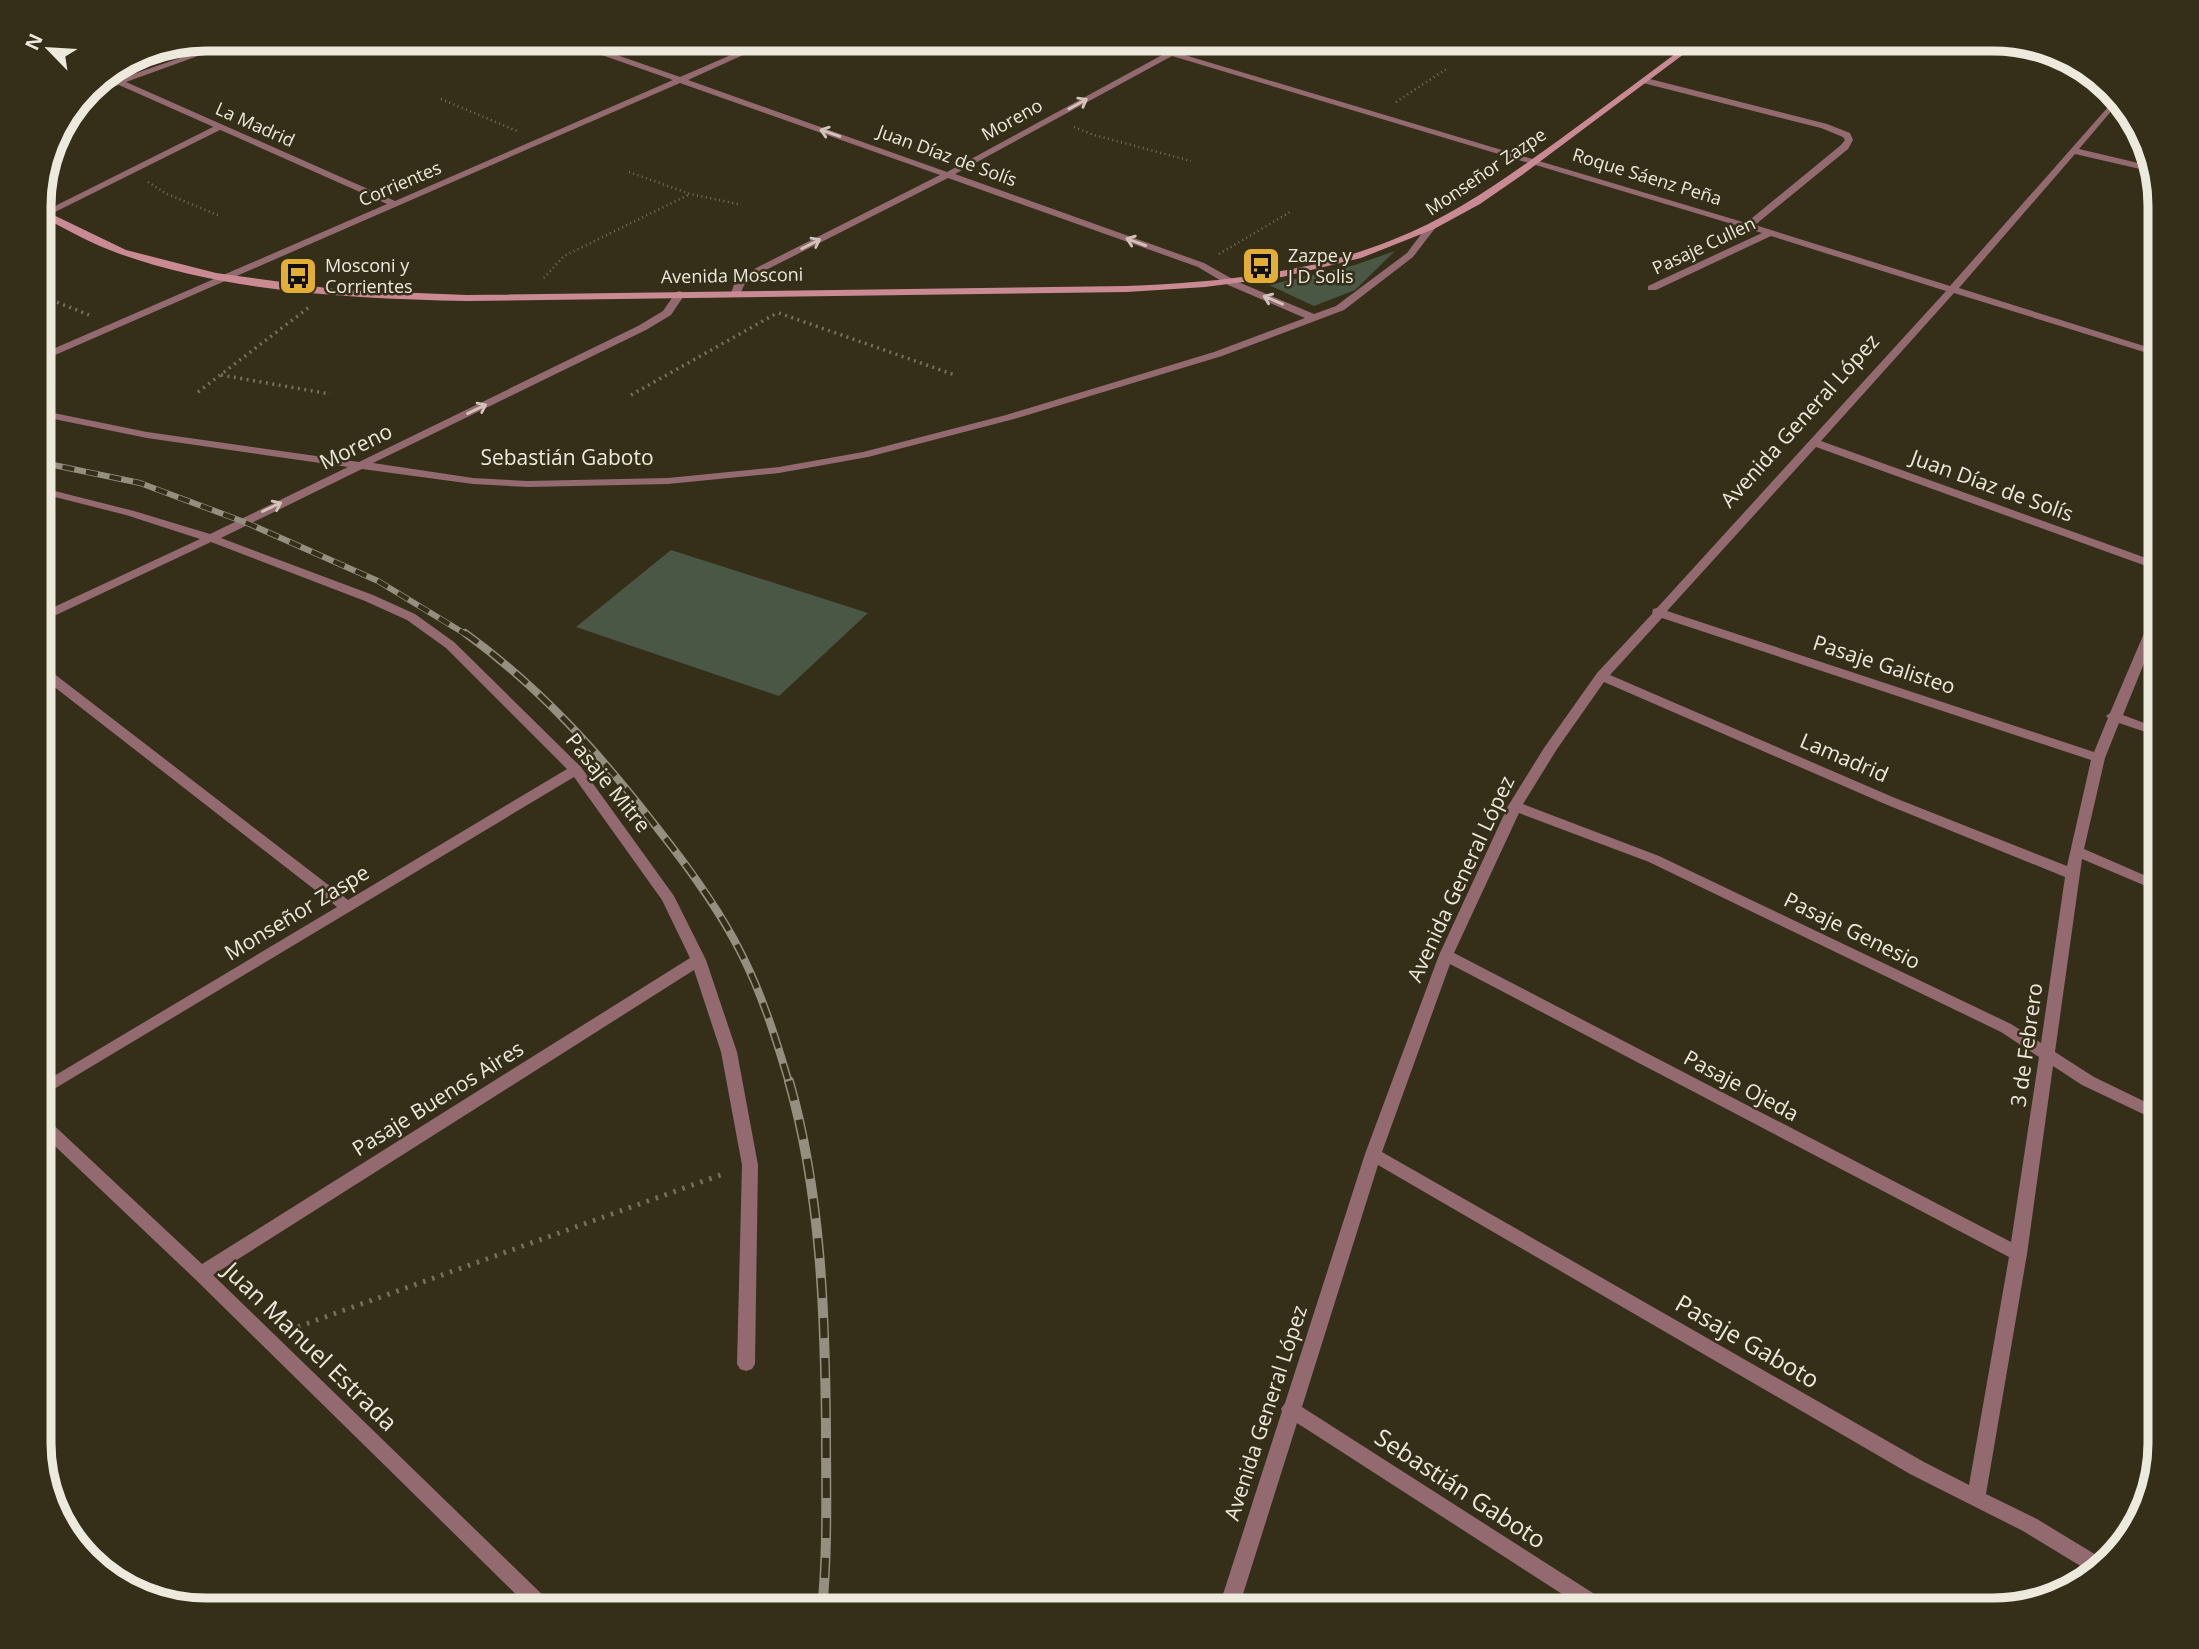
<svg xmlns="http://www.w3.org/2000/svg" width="2199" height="1649" viewBox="0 0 2199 1649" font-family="'Open Sans',sans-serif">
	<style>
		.green { fill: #495744 }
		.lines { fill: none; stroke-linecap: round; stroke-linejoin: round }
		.path-far2 { stroke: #75705d; stroke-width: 2.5; stroke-dasharray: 1 3.5; stroke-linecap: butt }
		.path-far1 { stroke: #75705d; stroke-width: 3.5; stroke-dasharray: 2 4.5; stroke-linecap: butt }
		.path { stroke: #75705d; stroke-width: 5; stroke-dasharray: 2.5 7; stroke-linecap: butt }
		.lane { fill: #926a6f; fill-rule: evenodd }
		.street { fill: #926a6f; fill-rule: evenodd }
		.secondary { fill: #ca8a93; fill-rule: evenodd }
		.rail-far2-casing { stroke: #948f7e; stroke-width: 6 }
		.rail-far1-casing { stroke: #948f7e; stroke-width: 8 }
		.rail-casing { stroke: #948f7e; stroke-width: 10 }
		.rail-far2 { stroke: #352f19; stroke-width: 4.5; stroke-dasharray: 12; stroke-linecap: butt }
		.rail-far1 { stroke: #352f19; stroke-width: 5; stroke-dasharray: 16; stroke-linecap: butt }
		.rail { stroke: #352f19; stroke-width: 7; stroke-dasharray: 20; stroke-linecap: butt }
		.oneway { stroke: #d2c3bb }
		.labels { text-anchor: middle; stroke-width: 5; stroke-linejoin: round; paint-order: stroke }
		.far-street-label { font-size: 18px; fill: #ede9dc; stroke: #352f19 }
		.far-poi-label { font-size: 18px; fill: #ede9dc; stroke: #352f19; text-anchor: start }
		.street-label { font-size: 21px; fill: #ede9dc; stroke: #352f19 }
		.near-street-label { font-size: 24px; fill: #ede9dc; stroke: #352f19 }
		.rim { fill: none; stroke: #ede9dc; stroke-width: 9 }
	</style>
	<rect width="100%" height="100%" fill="#352f19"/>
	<g class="green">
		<path d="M1395,251L1355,290L1314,306L1269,285L1355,265Z"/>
		<path d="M671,550L868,613L779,696L576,627Z"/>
	</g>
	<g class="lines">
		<g class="path-far2">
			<path d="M441,99L517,131"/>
			<path d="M1396,102L1448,68"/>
			<path d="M1074,127L1094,135L1191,161"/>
			<path d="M629,172L690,194L738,204"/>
			<path d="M148,182L167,194L220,216"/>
			<path d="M1219,254L1290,212"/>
			<path d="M544,278L564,256L690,194"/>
		</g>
		<g class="path-far1">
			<path d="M39,303L49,299L89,315"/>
			<path d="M779,313L955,375"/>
			<path d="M221,375L330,394"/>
			<path d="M198,392L308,308"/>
			<path d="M631,395L777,313"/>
		</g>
		<path class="path" d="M289,1330L726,1173"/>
		<path class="lane" d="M219,124L223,127L222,129L47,216L39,214Z"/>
		<g class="street">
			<path d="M235,39H245L126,82L395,201L673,80L562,41L561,39H571L680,77L768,39H778L688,80L947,172L1164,54L1120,41L1119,39H1130L1170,50L1192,39H1201L1178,53L1746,223L1841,145L1845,140L1843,137L1821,128L1643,83L1642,81L1646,78L1827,124L1850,133L1853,140L1848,149L1755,225L1950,286L2116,98L2119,102L2079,149L2151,166L2153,172L2075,154L1959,288L2160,351V357L1954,293L1821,441L2160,563V571L1816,447L1667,611L2094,752L2108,718L2106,716L2110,713L2154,610L2160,606V624L2123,715L2160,729V737L2119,723L2105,758L2084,849L2160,882V892L2082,859L2055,1052L2094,1077L2160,1109V1122L2082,1085L2053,1066L2027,1254L1986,1494L2037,1519L2106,1561L2092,1573L2023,1531L1910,1474L1378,1165L1302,1407L1610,1604L1613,1610H1587L1297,1423L1238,1610H1218L1282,1411L1281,1409L1285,1403L1365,1154L1439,955L1508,806L1544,748L1597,673L1652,614L1653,609L1657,608L1946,291L1771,236L1656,290H1648V286L1762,233L1172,56L955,174L1204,263L1236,281L1314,314L1336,306L1407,253L1428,225L1436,227L1413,257L1344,310L1222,356L1014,419L868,457L779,473L668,484L528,487L473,484L362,469L221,538L373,595L415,614L454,642L581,767L674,896L706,960L737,1052L758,1165L755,1364L752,1369L746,1371L740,1369L737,1364L742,1165L721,1052L694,970L213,1275L552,1604L555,1610H532L195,1279L39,1131V1115L45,1117L202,1264L690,958L662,900L574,777L39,1098V1085L337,907L39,675V665L44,666L348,900L567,769L446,648L407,620L365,601L211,542L39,623V614L200,539L126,515L39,493V487L134,511L210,534L348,467L147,438L39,416V410L147,432L359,462L638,326L663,311L676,292L680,291L685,294L671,315L646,330L373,463L473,478L528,481L668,478L779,467L863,452L1006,415L1214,352L1305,318L1228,285L1198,267L948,178L762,272L744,285L740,295H732L731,293L735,282L756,268L940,175L680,83L39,362V355L387,204L119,85L83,96L87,90L111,82L100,77L106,73L119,79ZM1662,618L2091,760L2067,866L1895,798L1610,675ZM1604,682L1885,804L2065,877L2041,1043L2011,1024L1659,856L1523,804L1557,749ZM1519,813L1649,862L2001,1032L2039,1057L2011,1242L1454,953ZM1450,964L2009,1257L1969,1485L1924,1462L1382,1152Z"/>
			<path d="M1682,39H1696L1700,41L1696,43Z"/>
			<path d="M1858,39H1867L1852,51H1846V47Z"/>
		</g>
		<path class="secondary" d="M1695,39H1704L1522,175L1480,204L1434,229L1361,258L1282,277L1205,287L1127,292L467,301C351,298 231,293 120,254C92,244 65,229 39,215V208L126,250L216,273L341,290L467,295L1127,286C1217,282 1308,274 1392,240C1454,216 1506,178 1559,140C1605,106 1650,73 1695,39Z"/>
		<defs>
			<path id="rail-far2" d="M39,462L140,483L247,523L378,581L467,635"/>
			<path id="rail-far1" d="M465,633C541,688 601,755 658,829C689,868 719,909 741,953C762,994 776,1039 789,1083"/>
			<path id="rail" d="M789,1081C821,1193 825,1313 826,1429C826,1490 828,1550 822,1610"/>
		</defs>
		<use href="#rail-far2" class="rail-far2-casing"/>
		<use href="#rail-far1" class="rail-far1-casing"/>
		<use href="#rail" class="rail-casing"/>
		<use href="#rail-far2" class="rail-far2"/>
		<use href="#rail-far1" class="rail-far1"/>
		<use href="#rail" class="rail"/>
	</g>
	<defs><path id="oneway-shaft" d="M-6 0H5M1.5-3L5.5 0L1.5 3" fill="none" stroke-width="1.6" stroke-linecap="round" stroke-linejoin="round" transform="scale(1.75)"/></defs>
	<g class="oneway">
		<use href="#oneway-shaft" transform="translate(1078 104) rotate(-29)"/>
		<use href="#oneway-shaft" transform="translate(830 133) rotate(-161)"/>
		<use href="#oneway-shaft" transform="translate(1136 242) rotate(-160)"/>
		<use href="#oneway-shaft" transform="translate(811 244) rotate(-27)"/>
		<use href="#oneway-shaft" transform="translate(1273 300) rotate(-157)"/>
		<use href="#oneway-shaft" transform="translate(477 409) rotate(-26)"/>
		<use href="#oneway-shaft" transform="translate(272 507) rotate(-25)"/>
	</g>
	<defs>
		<symbol id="bus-square" viewBox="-11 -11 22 22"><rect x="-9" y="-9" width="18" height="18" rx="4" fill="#e3ae35" stroke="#352f19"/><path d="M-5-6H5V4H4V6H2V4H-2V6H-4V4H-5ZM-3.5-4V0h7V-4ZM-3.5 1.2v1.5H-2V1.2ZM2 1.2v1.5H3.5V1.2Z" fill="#111"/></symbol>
	</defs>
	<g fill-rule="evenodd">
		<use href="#bus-square" x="1239" y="244" width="44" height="44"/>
		<use href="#bus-square" x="276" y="254" width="44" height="44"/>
	</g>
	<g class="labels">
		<g class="far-street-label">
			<text transform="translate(1012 120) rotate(-29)" y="6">Moreno</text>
			<text transform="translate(255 125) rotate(24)" y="6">La Madrid</text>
			<text transform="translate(947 156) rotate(20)" y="6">Juan Díaz de Solís</text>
			<text transform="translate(1486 172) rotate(-34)" y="6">Monseñor Zazpe</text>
			<text transform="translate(1647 177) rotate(17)" y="6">Roque Sáenz Peña</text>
			<text transform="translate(400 184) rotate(-23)" y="6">Corrientes</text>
			<text transform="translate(1704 246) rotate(-25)" y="6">Pasaje Cullen</text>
			<text transform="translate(732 276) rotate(-1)" y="6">Avenida Mosconi</text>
		</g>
		<g class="far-poi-label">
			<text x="1288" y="262">Zazpe y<tspan x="1288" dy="21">J D Solis</tspan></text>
			<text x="325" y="272">Mosconi y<tspan x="325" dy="21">Corrientes</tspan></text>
		</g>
		<g class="street-label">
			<text transform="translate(1800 421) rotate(-48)" y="7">Avenida General López</text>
			<text transform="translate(356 447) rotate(-26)" y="7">Moreno</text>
			<text x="567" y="465">Sebastián Gaboto</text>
			<text transform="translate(1992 486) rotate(20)" y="7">Juan Díaz de Solís</text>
			<text transform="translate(1884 665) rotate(18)" y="7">Pasaje Galisteo</text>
			<text transform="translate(1844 758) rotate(23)" y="7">Lamadrid</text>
			<text transform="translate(608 783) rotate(51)" y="7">Pasaje Mitre</text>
			<text transform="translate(1461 879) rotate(-65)" y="7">Avenida General López</text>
			<text transform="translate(297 913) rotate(-31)" y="7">Monseñor Zaspe</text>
			<text transform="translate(1852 931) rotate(26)" y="7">Pasaje Genesio</text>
			<text transform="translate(2027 1045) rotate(-82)" y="7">3 de Febrero</text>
			<text transform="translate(1741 1086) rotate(28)" y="7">Pasaje Ojeda</text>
			<text transform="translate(438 1099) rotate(-32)" y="7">Pasaje Buenos Aires</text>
			<text transform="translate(1266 1413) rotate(-72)" y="7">Avenida General López</text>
		</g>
		<g class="near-street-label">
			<text transform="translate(1747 1342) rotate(30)" y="8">Pasaje Gaboto</text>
			<text transform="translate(310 1347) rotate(44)" y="8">Juan Manuel Estrada</text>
			<text transform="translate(1460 1489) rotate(33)" y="8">Sebastián Gaboto</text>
		</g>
	</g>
	<path d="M0 0H2199V1649H0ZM206 51H1993A155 155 0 0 1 2148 206V1443A155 155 0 0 1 1993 1598H206A155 155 0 0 1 51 1443V206A155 155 0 0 1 206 51Z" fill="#352f19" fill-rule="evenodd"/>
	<path class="rim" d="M206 51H1993A155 155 0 0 1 2148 206V1443A155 155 0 0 1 1993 1598H206A155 155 0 0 1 51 1443V206A155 155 0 0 1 206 51Z"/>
	<g transform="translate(49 49) rotate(295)" stroke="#352f19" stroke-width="5" paint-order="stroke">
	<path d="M0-5L12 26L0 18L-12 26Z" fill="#ede9dc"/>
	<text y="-10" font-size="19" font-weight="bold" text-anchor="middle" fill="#ede9dc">N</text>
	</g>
</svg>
